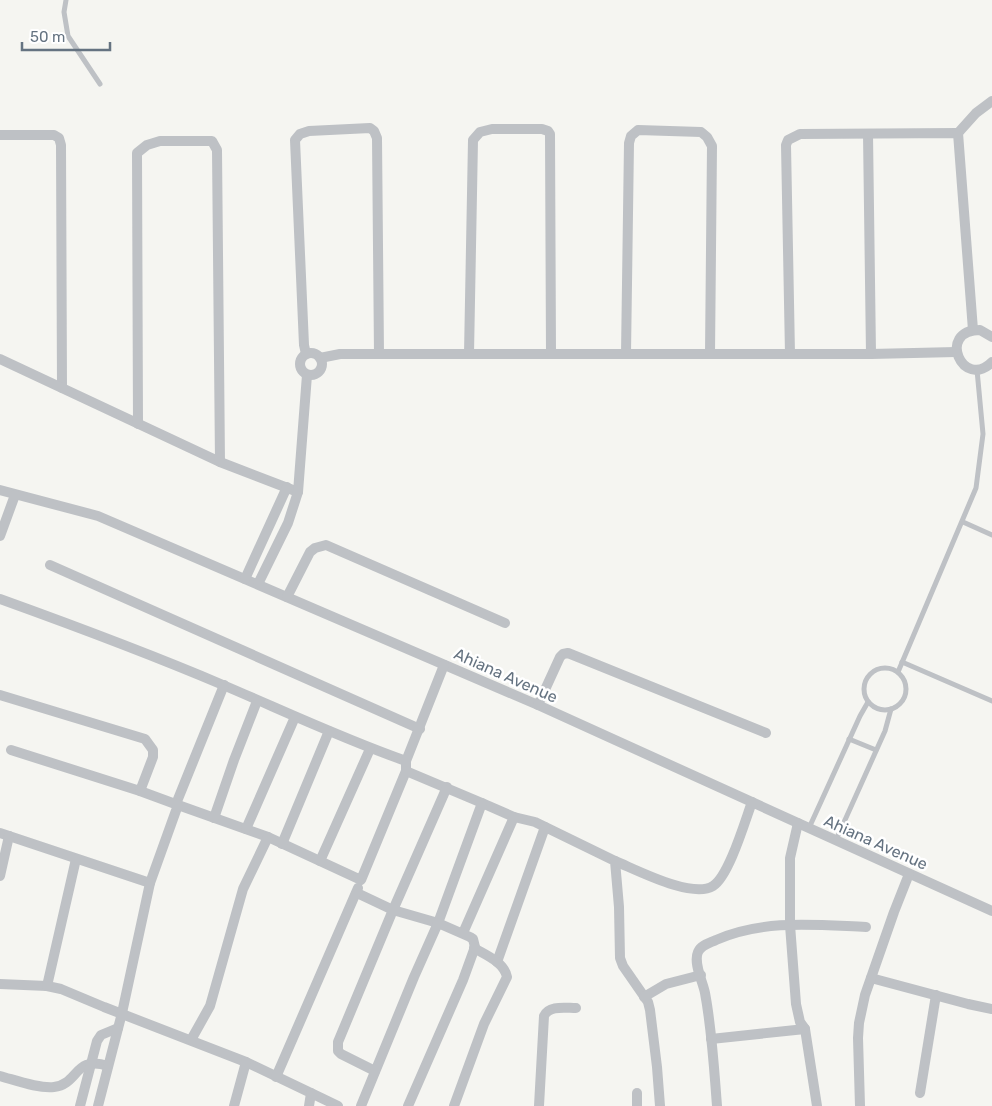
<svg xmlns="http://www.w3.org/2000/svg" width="992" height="1106" viewBox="0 0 992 1106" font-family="Rubik,sans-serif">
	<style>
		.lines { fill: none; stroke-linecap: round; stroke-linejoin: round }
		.service { stroke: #bec1c5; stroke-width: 5 }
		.minor { stroke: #bec1c5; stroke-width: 10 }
		.labels { text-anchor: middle; stroke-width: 5; stroke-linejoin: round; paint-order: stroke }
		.street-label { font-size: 16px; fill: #657381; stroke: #fff }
	</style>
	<rect width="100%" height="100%" fill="#f5f5f1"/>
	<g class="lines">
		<g class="service">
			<path d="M66,0L64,12L68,36L100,84"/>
			<path d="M963,522L992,535"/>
			<path d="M902,662L992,701"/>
			<circle cx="885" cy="689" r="21"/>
			<path d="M898,672L976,488L983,434L977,370"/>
			<path d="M849,739L876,750"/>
			<path d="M809,828L860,716L868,702"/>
			<path d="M836,840L885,731L891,709"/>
		</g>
		<g class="minor">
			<path d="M958,133L976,113L992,101"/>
			<path d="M868,134L871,354"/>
			<path d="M0,135H54L59,138L61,145L62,388"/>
			<path d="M992,337L980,330C936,330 963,391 992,362"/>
			<circle cx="311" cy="364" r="11"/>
			<path d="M306,354L304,345L295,140L300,134L309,131L370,128L374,131L377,138L379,354"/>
			<path d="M469,354L473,140L480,132L492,129H542L548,131L550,134L551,354"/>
			<path d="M626,354L629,143L631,136L638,130L701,132L707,137L712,146L710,354"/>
			<path d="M790,354L786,145L788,140L800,134L958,133L973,330"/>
			<path d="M320,358L340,354H871L956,352"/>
			<path d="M0,359L220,462L298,492"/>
			<path d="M138,424L137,153L147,145L160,141H212L217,150L220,462"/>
			<path d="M0,490L98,516L538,705L992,911"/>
			<path d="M0,536L15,495"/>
			<path d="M50,565L420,729"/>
			<path d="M245,579L287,487"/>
			<path d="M258,584L288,523L298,492L307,375"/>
			<path d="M287,597L310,552L315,548L326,545L505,623"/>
			<path d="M0,599C75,626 150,654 223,685C284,711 343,739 406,761"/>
			<path d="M0,695L145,739L153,750V757L140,791L11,750"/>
			<path d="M538,705L560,657L563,654L568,653L766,733"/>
			<path d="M482,803L514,817L535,822L615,861L619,907L620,958L623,966L648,1002L650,1010L657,1067L660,1106"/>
			<path d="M176,804L224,685"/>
			<path d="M178,805L268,837L361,880L406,771V761L444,665"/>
			<path d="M214,818L234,760L257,701"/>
			<path d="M798,823L790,858V925L796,1004L800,1022L805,1029L817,1106"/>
			<path d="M246,829L295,717"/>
			<path d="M0,833L150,883L178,805L140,791"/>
			<path d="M282,844L329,731"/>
			<path d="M320,861L370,749"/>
			<path d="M615,861C637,870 692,899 713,886C729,876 745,821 752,802"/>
			<path d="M0,876L9,836"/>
			<path d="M357,893L393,910L438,923L482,803L406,771"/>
			<path d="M463,933L514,817"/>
			<path d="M497,962L545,827"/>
			<path d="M871,978L968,1004L992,1009"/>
			<path d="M0,984L47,986L61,989L104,1007L246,1062L311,1093L309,1106"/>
			<path d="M47,986L76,859"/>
			<path d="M644,997L666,984L701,975"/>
			<path d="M711,1039L805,1029"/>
			<path d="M191,1040L210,1006L243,889L268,837"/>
			<path d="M375,1071L341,1054L338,1051V1042L393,910L447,787"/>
			<path d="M0,1076C15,1080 39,1089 54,1087C79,1084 74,1055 108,1066"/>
			<path d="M276,1077L358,888"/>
			<path d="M311,1093L338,1106"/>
			<path d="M637,1093V1106"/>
			<path d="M920,1093L936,995"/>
			<path d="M80,1106L97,1041L101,1035L118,1028"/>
			<path d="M98,1106L122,1013L150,883"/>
			<path d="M234,1106L246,1062"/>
			<path d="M361,1106L414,977L438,923L470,937L473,939L475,947L463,980L408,1106"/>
			<path d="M454,1106L484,1024L507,977C504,962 486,955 474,948"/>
			<path d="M539,1106L544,1016C549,1005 565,1008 576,1008"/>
			<path d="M717,1106C714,1068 712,1030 705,993C703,982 693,963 698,952C701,945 710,943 716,940C763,919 816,925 866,927"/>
			<path d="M860,1106L858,1038L859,1023L865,995L894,912L909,874"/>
		</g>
	</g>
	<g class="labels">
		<g class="street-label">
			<text transform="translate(506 675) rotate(24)" y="6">Ahiana Avenue</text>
			<text transform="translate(876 842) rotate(24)" y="6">Ahiana Avenue</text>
		</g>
	</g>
	<path d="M22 42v8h88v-8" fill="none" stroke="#657381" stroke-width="2.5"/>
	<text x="30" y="42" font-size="15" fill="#657381" stroke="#ffffff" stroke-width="4" paint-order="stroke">50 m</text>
</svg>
